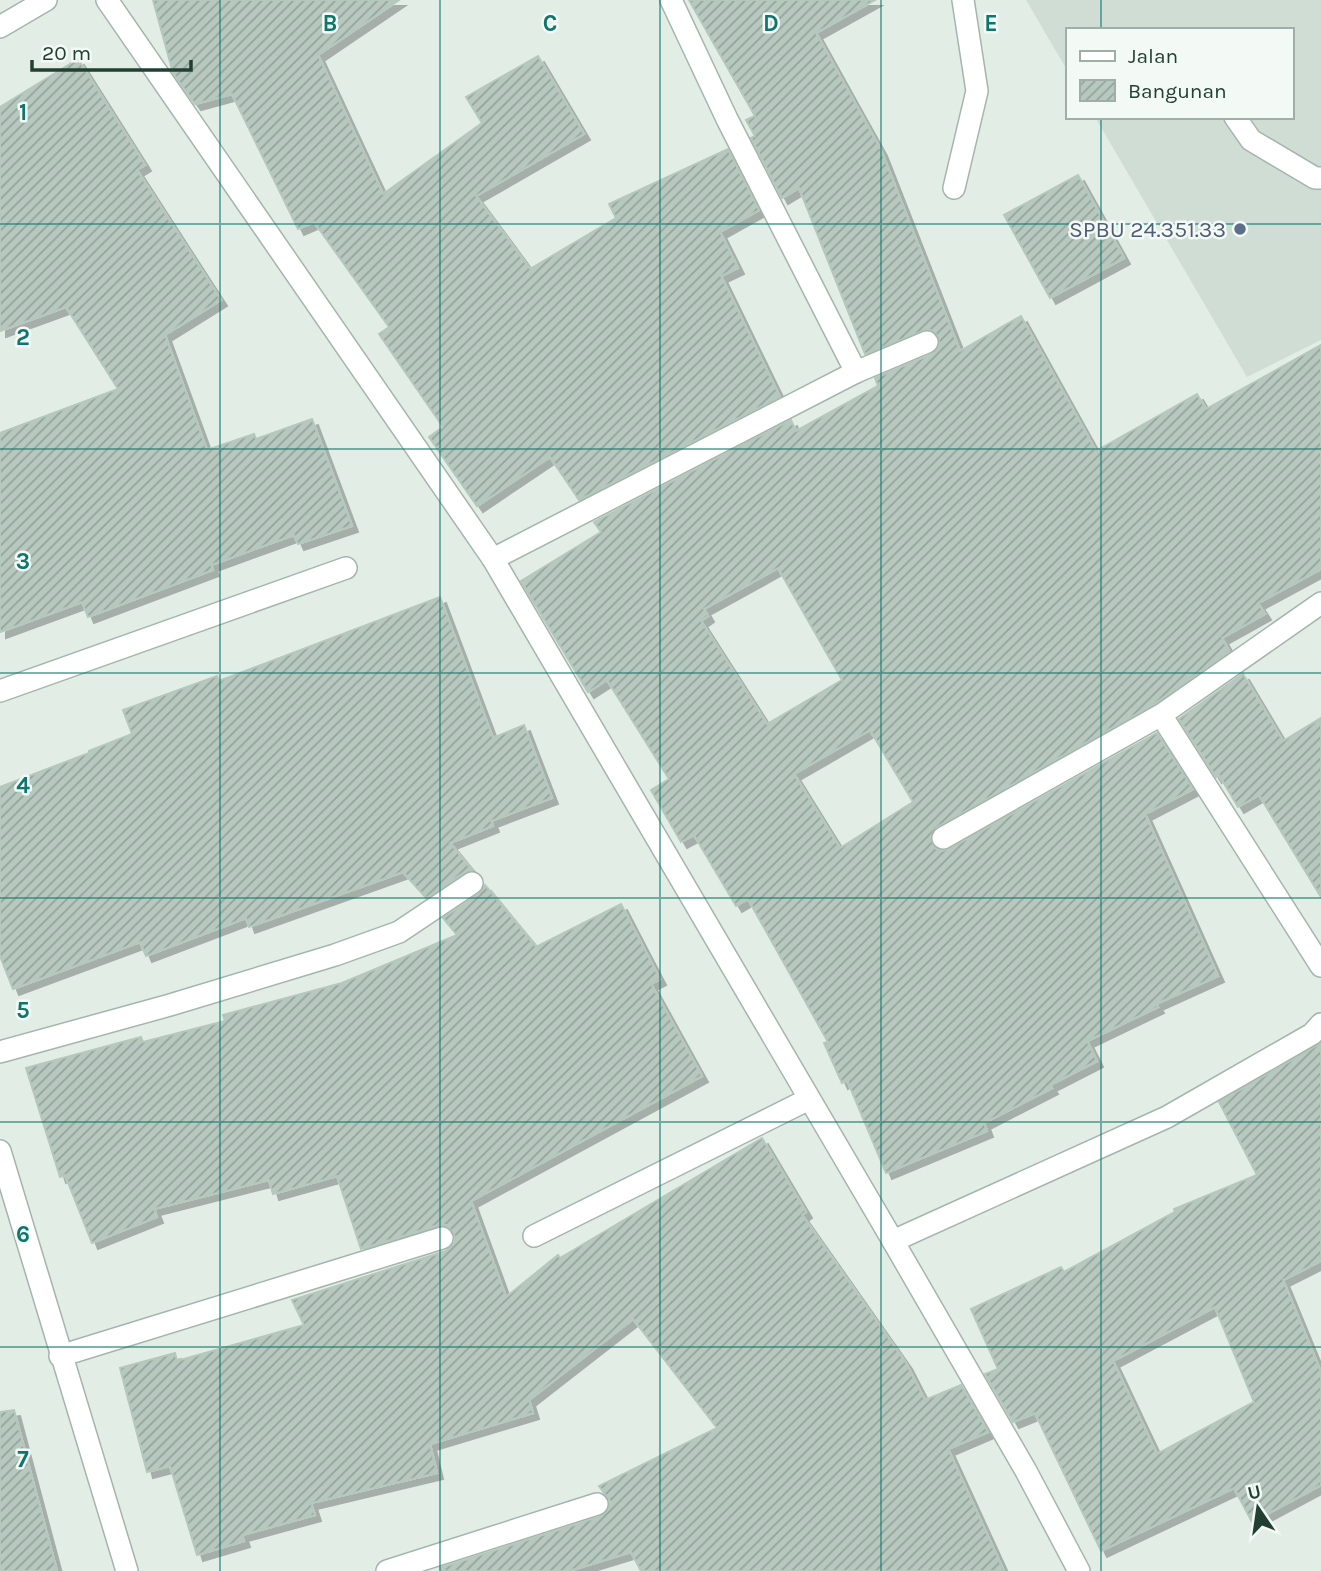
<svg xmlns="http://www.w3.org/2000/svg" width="1321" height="1571" viewBox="0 0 1321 1571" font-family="Karla,sans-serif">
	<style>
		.built { fill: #d0ddd5 }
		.building { fill: url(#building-hatch); stroke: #b4c8bc; stroke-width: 2; fill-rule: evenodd; filter: url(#shadow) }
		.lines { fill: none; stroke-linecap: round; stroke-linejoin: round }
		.service-casing { stroke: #a4b6ac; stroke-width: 24 }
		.minor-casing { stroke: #a4b6ac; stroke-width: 24 }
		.service { stroke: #fff; stroke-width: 21 }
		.minor { stroke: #fff; stroke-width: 21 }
		.grid { fill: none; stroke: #0f766e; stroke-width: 2; stroke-opacity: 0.55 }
		.service-dot { fill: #5c6f8a; stroke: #f3f9f5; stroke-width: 2.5 }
		.labels { text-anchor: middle; stroke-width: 5; stroke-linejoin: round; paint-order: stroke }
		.service-label { font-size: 23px; fill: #4e5e75; stroke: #f3f9f5; text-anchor: end }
		.grid-label { font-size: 23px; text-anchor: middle; font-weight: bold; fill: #0f766e; stroke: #f3f9f5; stroke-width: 5; stroke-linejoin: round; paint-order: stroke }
	</style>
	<defs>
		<pattern id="building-hatch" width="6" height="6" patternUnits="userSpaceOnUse" patternTransform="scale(1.75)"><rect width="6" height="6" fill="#b7c8bf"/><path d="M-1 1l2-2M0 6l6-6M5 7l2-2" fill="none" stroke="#94a49c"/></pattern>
		<filter id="shadow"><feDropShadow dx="6" dy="6" stdDeviation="0" flood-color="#0004"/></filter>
	</defs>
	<rect width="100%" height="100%" fill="#e2ede6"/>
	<path class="built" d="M1026,0H1321V340L1247,377L1095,117H1291V30H1067V70Z"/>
	<g class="building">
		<path d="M153,0H399L318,55L383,194L482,123L466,97L538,56L584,134L476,196L530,269L616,218L609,204L728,149L759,210L720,232L738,268L721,276L780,397L579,500L550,457L477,506L429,437L443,427L379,334L389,327L314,222L298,229L232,94L195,104L173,73Z"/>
		<path d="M689,0H875L816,33L881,150L960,351L1021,316L1096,451L1197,394L1206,409L1321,345V569L1258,603L1265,614L1222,638L1229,651L1154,704L937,827L930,837L936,849L942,851L949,849L1157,733L1193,789L1145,814L1218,976L1156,1004L1158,1007L1087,1041L1097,1061L1050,1085L1052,1088L984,1123L987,1131L886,1173L847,1080L842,1083L824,1043L828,1042L748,899L736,906L694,835L681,842L651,790L669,779L607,680L588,692L521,581L601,532L594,522L791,420L796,431L878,386L875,378L932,354L940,344L935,332L928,329L865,354L799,188L782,198L751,138L755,136L746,120L755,116ZM778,568L842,680L767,724L701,621L708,616L704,609ZM870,730L913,802L840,848L794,774Z"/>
		<path d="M78,59L145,165L137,170L221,300L165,335L207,450L254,434L256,439L312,419L352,526L298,544L294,535L211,565L213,570L88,617L82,602L0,632V433L118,389L66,307L0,331V107Z"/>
		<path d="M1078,175L1124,258L1050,298L1004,215Z"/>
		<path d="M440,597L493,738L524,725L552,798L491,821L493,826L450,843L472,870L465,872L426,898L403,872L249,927L246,918L146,956L140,942L13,989L0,956V787L89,753V751L132,734L123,710L217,676L219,681Z"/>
		<path d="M1243,674L1283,741L1321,718V897L1259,795L1238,807L1219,775L1216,777L1179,719Z"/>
		<path d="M485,885L536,947L621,904L660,979L651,984L702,1076L471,1201L506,1297L558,1255L560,1258L762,1138L806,1212L802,1215L906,1363L925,1400L961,1385L988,1432L948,1449L1004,1571H641L631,1552L569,1571H441L440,1568L602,1516L609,1508L610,1501L599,1486L717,1428L633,1319L529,1400L533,1413L430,1444L437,1473L311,1503L315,1515L242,1535L244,1541L197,1555L170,1466L147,1472L120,1368L175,1353L177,1361L304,1325L292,1300L446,1251L455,1242L454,1234L446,1225H438L361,1249L337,1176L273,1194L269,1180L154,1209L157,1217L92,1243L65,1175L60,1177L26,1068L141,1037L143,1042L225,1021L223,1015L342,983L457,935L443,918L479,894Z"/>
		<path d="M1321,1043V1261L1283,1280L1321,1372V1485L1252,1522L1234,1488L1101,1551L1035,1413L1013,1422L985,1374L998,1369L971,1309L1061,1267L1064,1272L1175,1212L1174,1209L1257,1175L1219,1102ZM1215,1307L1254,1402L1157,1454L1113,1361Z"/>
		<path d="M14,1410L57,1571H0V1412Z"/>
	</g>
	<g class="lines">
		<defs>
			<path id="service" d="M1235,117L1251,140L1315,178H1321"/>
			<g id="minor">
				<path d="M107,0L493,559L893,1241L1026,1471L1079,1571"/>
				<path d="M671,0L727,119L856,372"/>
				<path d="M0,27L46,0"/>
				<path d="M954,188L977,91L963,0"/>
				<path d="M493,559L856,372L927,342"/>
				<path d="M0,691L346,568"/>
				<path d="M1161,715L1321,966"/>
				<path d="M943,838L1161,715L1321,603"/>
				<path d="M0,1052L170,1005L335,955L399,932L472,883"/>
				<path d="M0,1151L127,1571"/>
				<path d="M534,1236L809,1099"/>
				<path d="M893,1241L1167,1117L1312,1034L1321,1024"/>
				<path d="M60,1356L442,1238"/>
				<path d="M387,1571L597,1504"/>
			</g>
		</defs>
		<use href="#service" class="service-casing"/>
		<use href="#minor" class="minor-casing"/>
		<use href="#service" class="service"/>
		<use href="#minor" class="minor"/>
	</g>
	<path class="grid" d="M220,0V1571M440,0V1571M660,0V1571M881,0V1571M1101,0V30M1101,117V1571M0,224H1321M0,449H1321M0,673H1321M0,898H1321M0,1122H1321M0,1347H1321"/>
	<circle class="service-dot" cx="1240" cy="229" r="7"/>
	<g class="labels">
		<g class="service-label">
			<text x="1226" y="237">SPBU 24.351.33</text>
		</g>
	</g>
	<g class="grid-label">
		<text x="330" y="31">B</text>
		<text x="550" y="31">C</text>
		<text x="771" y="31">D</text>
		<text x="991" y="31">E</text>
		<text x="23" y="120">1</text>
		<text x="23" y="345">2</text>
		<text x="23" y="569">3</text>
		<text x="23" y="793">4</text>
		<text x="23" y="1018">5</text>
		<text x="23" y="1242">6</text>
		<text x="23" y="1467">7</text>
	</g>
	<rect x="1066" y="28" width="228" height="91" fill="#f3f9f5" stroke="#9fafa7" stroke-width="2"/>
	<rect x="1080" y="51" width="35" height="10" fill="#ffffff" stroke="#9fafa7" stroke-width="2"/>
	<text x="1128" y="63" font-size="21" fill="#214032">Jalan</text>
	<rect x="1080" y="80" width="35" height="21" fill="url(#building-hatch)" stroke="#9fafa7" stroke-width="2"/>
	<text x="1128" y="98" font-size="21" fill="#214032">Bangunan</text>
	<g transform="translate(1258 1508) rotate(347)" stroke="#f3f9f5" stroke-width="5" paint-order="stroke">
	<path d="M0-5L12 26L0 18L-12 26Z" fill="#214032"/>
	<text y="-10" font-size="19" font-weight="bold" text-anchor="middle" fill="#214032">U</text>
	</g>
	<path d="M32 60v10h159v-10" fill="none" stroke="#214032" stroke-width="3.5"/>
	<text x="42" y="60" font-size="21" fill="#214032" stroke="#f3f9f5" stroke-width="5" paint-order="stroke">20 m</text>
</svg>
